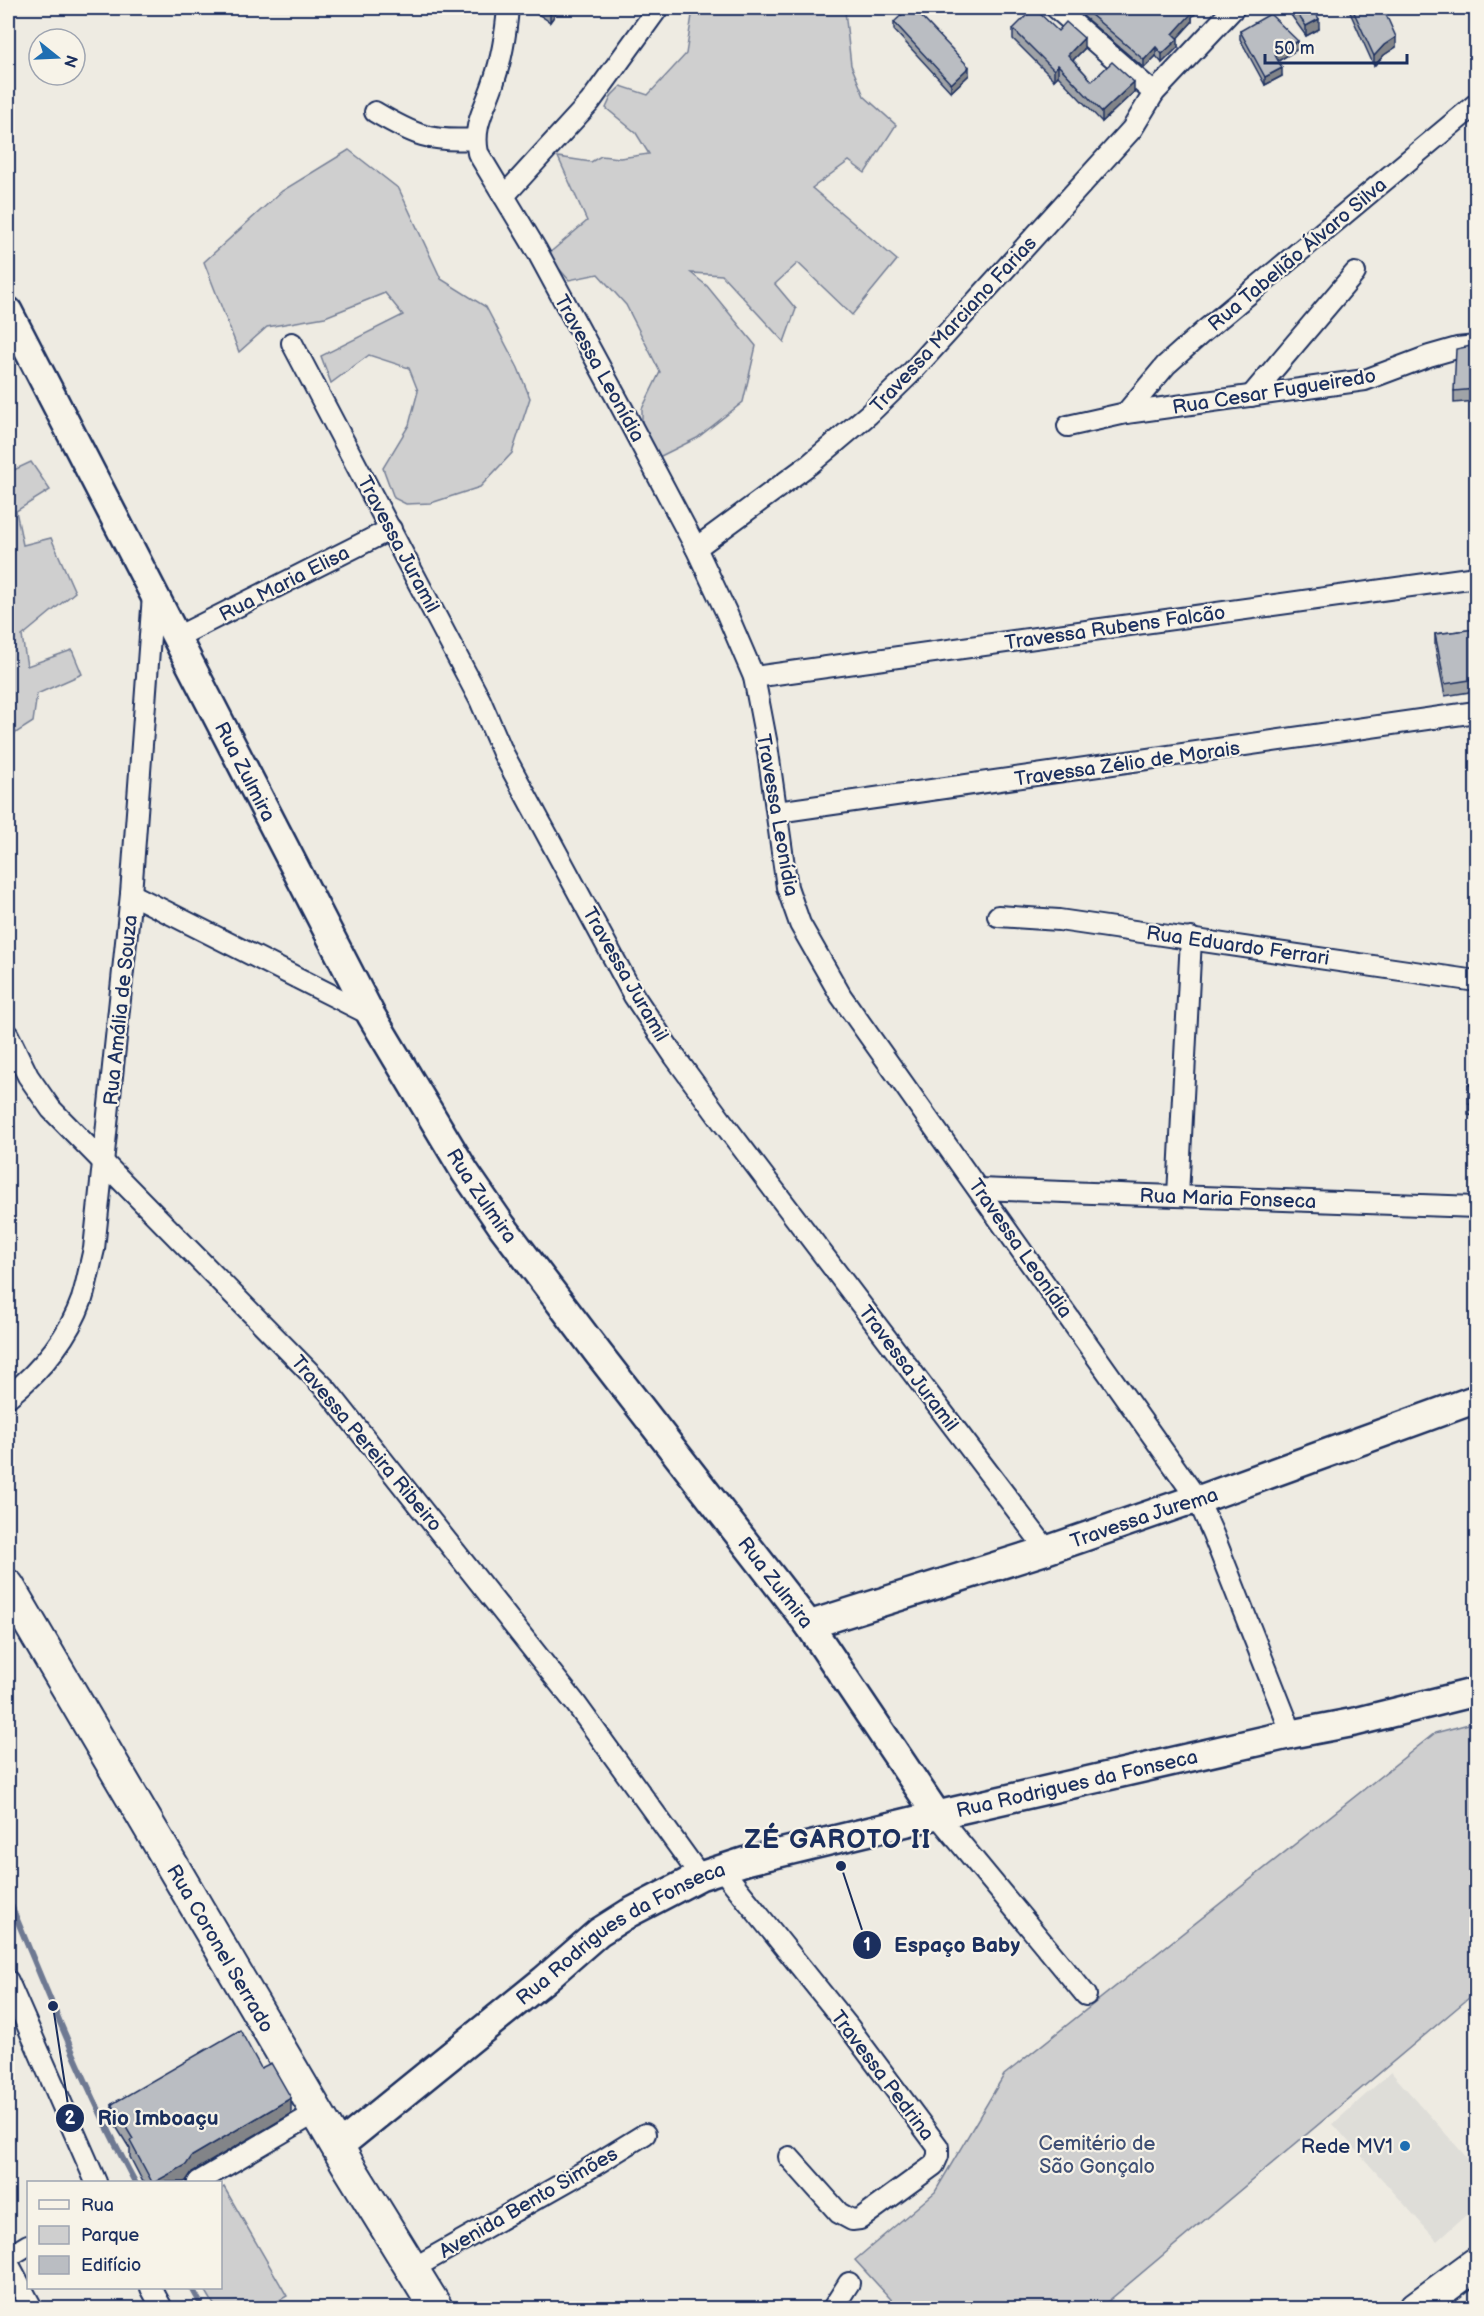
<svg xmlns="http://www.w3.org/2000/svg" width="1484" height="2316" viewBox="0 0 1484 2316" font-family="'Balsamiq Sans',sans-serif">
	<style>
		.built { fill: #deddd8 }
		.green { fill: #cfcfcf; stroke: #757f96; stroke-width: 1.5 }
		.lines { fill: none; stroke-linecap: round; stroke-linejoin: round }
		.stream { stroke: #6e7992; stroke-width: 6 }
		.street-casing { stroke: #1b2f5e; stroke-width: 24 }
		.secondary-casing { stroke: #1b2f5e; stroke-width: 32 }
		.primary-casing { stroke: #1b2f5e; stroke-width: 36 }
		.street { stroke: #f7f3e8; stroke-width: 20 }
		.secondary { stroke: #f7f3e8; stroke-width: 27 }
		.primary { stroke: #f7f3e8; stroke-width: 32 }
		.wall { fill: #a0a3a7; stroke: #1b2f5e; stroke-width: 1.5 }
		.shaded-wall { fill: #828488; stroke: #1b2f5e; stroke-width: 1.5 }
		.building { fill: #babdc2; stroke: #1b2f5e; stroke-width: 1.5 }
		.poi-dot { fill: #1f6fb2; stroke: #f7f3e8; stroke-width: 2 }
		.labels { text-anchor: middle; stroke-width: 4.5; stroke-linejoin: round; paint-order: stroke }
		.street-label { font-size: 20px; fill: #1b2f5e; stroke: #f7f3e8 }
		.park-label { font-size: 20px; fill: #3f4f75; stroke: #f7f3e8 }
		.poi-label { font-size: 20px; fill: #1b2f5e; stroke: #f7f3e8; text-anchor: end }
		.district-label { font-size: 26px; font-weight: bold; letter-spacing: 1.5px; fill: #1b2f5e; stroke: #f7f3e8 }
		.leader { fill: none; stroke: #1b2f5e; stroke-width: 2 }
		.callout-dot { fill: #1b2f5e; stroke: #f7f3e8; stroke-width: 2 }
		.mark-label { font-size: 18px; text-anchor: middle; font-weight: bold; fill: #fff }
		.callout-label { font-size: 21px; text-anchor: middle; font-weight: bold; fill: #1b2f5e; stroke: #f7f3e8; stroke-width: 4.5; stroke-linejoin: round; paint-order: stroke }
	</style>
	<rect width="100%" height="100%" fill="#eeebe2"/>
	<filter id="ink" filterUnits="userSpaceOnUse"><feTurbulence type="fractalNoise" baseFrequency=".0167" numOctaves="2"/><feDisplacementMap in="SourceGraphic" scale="12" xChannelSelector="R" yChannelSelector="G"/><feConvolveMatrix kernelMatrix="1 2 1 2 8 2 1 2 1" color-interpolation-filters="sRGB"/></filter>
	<g filter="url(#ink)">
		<path class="built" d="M1391,2072L1476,2168V2206L1437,2241L1333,2124Z"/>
		<g class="green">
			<path d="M695,8H732L737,11H845L851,65L864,96L896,125L865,173L849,161L812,188L897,260L852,315L798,263L775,284L796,309L784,342L722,275L691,273L707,286L756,346L743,402L697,438L657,458L642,437V409L660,372L626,305L598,274L569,280L547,255L587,221L558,157L591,162L601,156L620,158L649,154L636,133L606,108L612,95L621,86L648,95L686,54L693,9Z"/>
			<path d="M349,150L399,189L441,279L486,307L518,368L530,398L512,453L480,487L431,503L406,504L394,498L383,468L409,425L418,391L409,368L369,355L331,383L321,356L403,315L385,293L325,317L267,327L239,352L204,262L282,191Z"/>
			<path d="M8,458L14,470L31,462L50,490L16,511L23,545L51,538L75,592L22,636L27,666L72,650L82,674L37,694L33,722L8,738Z"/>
			<path d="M1476,1722V1992L1100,2308H899L855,2260L935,2192L1004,2075L1435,1733Z"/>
			<path d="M224,2187L287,2296L266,2308H216L204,2288H220V2189Z"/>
		</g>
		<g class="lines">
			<g class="stream">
				<path d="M8,1898C48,1993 86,2091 135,2182"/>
				<path d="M192,2288L203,2308"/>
			</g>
			<defs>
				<g id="street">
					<path d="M508,8C506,32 502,58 494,81C486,107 472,125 478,153L537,251L622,408L696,548L727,614L754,677L767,745L787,887L800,924L841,996L1198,1500L1213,1534L1292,1734"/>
					<path d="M1056,8L1154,93"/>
					<path d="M375,112C414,135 430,142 475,139"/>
					<path d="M504,196L590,102L658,8"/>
					<path d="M292,343L480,700L503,753L634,996L675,1057L721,1120L1047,1550"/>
					<path d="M1251,396L1355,273"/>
					<path d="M1126,413L1166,365L1203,332L1476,104"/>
					<path d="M1068,426L1126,413L1365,380L1429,356L1457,348L1476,346"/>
					<path d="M696,548L810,464L869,414L910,374L1132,129L1154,93L1234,8"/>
					<path d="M177,637L391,529"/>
					<path d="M754,677L1476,577"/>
					<path d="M777,812L1476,712"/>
					<path d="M131,894L371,1015"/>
					<path d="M998,916L1059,920L1476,981"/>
					<path d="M8,1035L28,1076L51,1109L327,1390L576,1704L700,1876"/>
					<path d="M979,1189L1476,1207"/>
					<path d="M1178,1196L1191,938"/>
					<path d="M8,1397C40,1371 68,1339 82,1299C87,1283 90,1265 94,1249L131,894L153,595"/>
					<path d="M937,1815L1086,1995"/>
					<path d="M721,1868L848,2026L938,2147V2156L934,2165L860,2219L852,2220L839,2213L789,2157"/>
					<path d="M8,1981L96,2182"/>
					<path d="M198,2182L317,2112"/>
					<path d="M8,2257L28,2245"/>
					<path d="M8,2263L32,2308"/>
					<path d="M412,2269L585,2171L645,2134"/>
					<path d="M151,2288L162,2308"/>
					<path d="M833,2308L849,2283"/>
				</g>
				<g id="secondary">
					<path id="s1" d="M8,311L371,1015L465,1172L502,1226L598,1353L809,1625L937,1815"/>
					<path id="s2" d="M809,1625L1047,1550L1183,1503L1198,1500L1476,1399"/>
					<path id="s3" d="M338,2147L544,1980L599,1932L629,1913L700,1876L746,1861L937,1815L1292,1734L1355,1722L1476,1692"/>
				</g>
				<g id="primary">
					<path id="s4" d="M8,1586L351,2170L436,2308"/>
					<path d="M1416,2308L1476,2264"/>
				</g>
			</defs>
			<use href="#street" class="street-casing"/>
			<use href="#secondary" class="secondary-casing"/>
			<use href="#primary" class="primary-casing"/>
			<use href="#street" class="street"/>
			<use href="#secondary" class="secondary"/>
			<use href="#primary" class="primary"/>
		</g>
		<g class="wall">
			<path d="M532,8H560L550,22L532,10Z"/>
			<path d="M1083,8L1192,17V22L1177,38L1178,47L1162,63L1156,56L1144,68L1083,16Z"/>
			<path d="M1286,8H1319L1314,11L1319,29L1306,36Z"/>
			<path d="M1348,8H1383L1396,47L1384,55L1374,66Z"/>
			<path d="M894,22L969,75L951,92L894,30Z"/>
			<path d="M1013,29L1058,31L1084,49L1073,60L1092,81L1134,92L1102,122L1058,76L1054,80L1013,39Z"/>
			<path d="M1240,31L1298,49L1278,61L1282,76L1265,85L1240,39Z"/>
			<path d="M1476,345V401L1454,403V391Z"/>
			<path d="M1476,629V691L1445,696L1435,646V634Z"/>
			<path d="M1468,1084L1476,1085V1116L1468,1115Z"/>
			<path d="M261,2068L291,2114L192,2172L186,2181L184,2182H143L130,2157V2149L112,2120V2104Z"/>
		</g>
		<g class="shaded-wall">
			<path d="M555,8H560L550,22V14Z"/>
			<path d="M1193,8H1201L1192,17V22L1173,43V34Z"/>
			<path d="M1319,19V29L1306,36V26Z"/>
			<path d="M1396,37V47L1384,55L1374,66V56L1384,45Z"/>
			<path d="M1084,38V49L1068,65V55Z"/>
			<path d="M1178,39V47L1162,63V54Z"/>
			<path d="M1298,41V49L1275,63V55Z"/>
			<path d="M1156,47V56L1144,68V60Z"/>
			<path d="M1058,65V76L1054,80V70Z"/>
			<path d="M969,67V75L951,92V84Z"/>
			<path d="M1282,68V76L1265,85V77Z"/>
			<path d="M1134,82V92L1102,122V112Z"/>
			<path d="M291,2098V2114L192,2172L186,2181L184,2182H155L192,2156Z"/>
		</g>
		<g class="building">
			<path d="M540,8H555L550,14Z"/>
			<path d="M909,8H913L969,67L951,84L894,22Z"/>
			<path d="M1034,8L1058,31L1066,22L1084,38L1068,55L1092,81L1112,62L1134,82L1102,112L1058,65L1054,70L1013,29Z"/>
			<path d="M1083,8H1193L1190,11L1192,13L1173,34L1178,39L1162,54L1156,47L1144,60Z"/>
			<path d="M1293,8H1313L1319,19L1306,26Z"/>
			<path d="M1352,8H1383L1396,37L1384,45L1374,56Z"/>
			<path d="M1270,14L1298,41L1275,55L1282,68L1265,77L1240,31Z"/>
			<path d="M1476,345V389L1454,391L1456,349Z"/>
			<path d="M1476,629V679L1445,684L1435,634Z"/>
			<path d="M1468,1084L1476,1085V1104L1468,1103Z"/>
			<path d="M240,2030L261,2068L271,2063L291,2098L192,2156L186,2165L155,2182H152L130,2141L133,2139L112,2104Z"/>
		</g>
	</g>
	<circle class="poi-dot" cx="1405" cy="2146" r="6"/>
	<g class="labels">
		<g class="street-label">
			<text transform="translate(1297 254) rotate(-40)" y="7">Rua Tabelião Álvaro Silva</text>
			<text transform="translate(953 324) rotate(-47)" y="7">Travessa Marciano Farias</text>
			<text transform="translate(600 368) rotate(61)" y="7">Travessa Leonídia</text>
			<text transform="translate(1274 391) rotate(-9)" y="7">Rua Cesar Fugueiredo</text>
			<text transform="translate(399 544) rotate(62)" y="7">Travessa Juramil</text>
			<text transform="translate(284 583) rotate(-27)" y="7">Rua Maria Elisa</text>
			<text transform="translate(1115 627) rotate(-8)" y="7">Travessa Rubens Falcão</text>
			<text transform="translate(1127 763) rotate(-8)" y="7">Travessa Zélio de Morais</text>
			<text dy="7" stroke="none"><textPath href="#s1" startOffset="518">Rua Zulmira</textPath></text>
			<text transform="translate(778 815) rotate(80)" y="7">Travessa Leonídia</text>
			<text transform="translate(1238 945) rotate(8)" y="7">Rua Eduardo Ferrari</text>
			<text transform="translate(626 974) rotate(60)" y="7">Travessa Juramil</text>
			<text transform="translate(120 1010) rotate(-84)" y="7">Rua Amália de Souza</text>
			<text dy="7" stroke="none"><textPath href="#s1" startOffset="1004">Rua Zulmira</textPath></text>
			<text transform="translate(1228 1198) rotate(2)" y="7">Rua Maria Fonseca</text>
			<text transform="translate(1021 1248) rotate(55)" y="7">Travessa Leonídia</text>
			<text transform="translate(909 1368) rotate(53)" y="7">Travessa Juramil</text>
			<text transform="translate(367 1443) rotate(50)" y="7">Travessa Pereira Ribeiro</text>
			<text dy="7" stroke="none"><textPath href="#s2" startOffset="352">Travessa Jurema</textPath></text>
			<text dy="7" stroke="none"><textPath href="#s1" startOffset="1490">Rua Zulmira</textPath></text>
			<text dy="7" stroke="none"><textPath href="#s3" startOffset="842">Rua Rodrigues da Fonseca</textPath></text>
			<text dy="7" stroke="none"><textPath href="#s3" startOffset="356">Rua Rodrigues da Fonseca</textPath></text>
			<text dy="7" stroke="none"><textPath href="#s4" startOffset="420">Rua Coronel Serrado</textPath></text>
			<text transform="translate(883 2075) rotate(53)" y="7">Travessa Pedrina</text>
			<text transform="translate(528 2202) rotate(-30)" y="7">Avenida Bento Simões</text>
		</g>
		<g class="park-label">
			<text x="1097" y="2150">Cemitério de<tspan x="1097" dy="23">São Gonçalo</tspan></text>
		</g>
		<g class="poi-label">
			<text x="1393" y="2153">Rede MV1</text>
		</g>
		<g class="district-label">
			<text x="838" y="1848">ZÉ GAROTO II</text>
		</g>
	</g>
	<path class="leader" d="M841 1866L867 1945M53 2006L70 2118"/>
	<g class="callout-dot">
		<circle cx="841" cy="1866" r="6"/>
		<circle cx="53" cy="2006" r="6"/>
		<circle cx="867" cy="1945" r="15"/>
		<circle cx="70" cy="2118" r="15"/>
	</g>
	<g class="mark-label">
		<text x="867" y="1951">1</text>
		<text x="70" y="2124">2</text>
	</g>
	<g class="callout-label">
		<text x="957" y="1952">Espaço Baby</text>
		<text x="158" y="2125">Rio Imboaçu</text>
	</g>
	<rect width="1484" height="2316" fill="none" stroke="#f7f3e8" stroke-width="30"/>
	<rect x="15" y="15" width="1454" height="2286" fill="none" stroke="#1b2f5e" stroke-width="2" filter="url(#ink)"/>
	<rect x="27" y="2181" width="195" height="108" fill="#f7f3e8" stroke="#9fa5b1" stroke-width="1.5"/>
	<rect x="39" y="2200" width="30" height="9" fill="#f7f3e8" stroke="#9fa5b1" stroke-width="1.5"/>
	<text x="81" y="2211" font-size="18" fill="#1b2f5e">Rua</text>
	<rect x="39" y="2226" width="30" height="18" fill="#cfcfcf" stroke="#9fa5b1" stroke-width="1.5"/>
	<text x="81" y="2241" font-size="18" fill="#1b2f5e">Parque</text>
	<rect x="39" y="2256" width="30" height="18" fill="#babdc2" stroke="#9fa5b1" stroke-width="1.5"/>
	<text x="81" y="2271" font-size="18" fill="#1b2f5e">Edifício</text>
	<g transform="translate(57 57) rotate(108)"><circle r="28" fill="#f7f3e8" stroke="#9fa5b1" stroke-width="1.5"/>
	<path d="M0-4.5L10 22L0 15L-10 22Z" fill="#1f6fb2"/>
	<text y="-9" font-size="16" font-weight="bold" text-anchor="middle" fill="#1b2f5e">N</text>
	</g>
	<path d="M1265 54v9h142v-9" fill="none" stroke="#1b2f5e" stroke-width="3"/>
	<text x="1274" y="54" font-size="18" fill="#1b2f5e" stroke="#f7f3e8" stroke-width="4.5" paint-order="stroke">50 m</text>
</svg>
